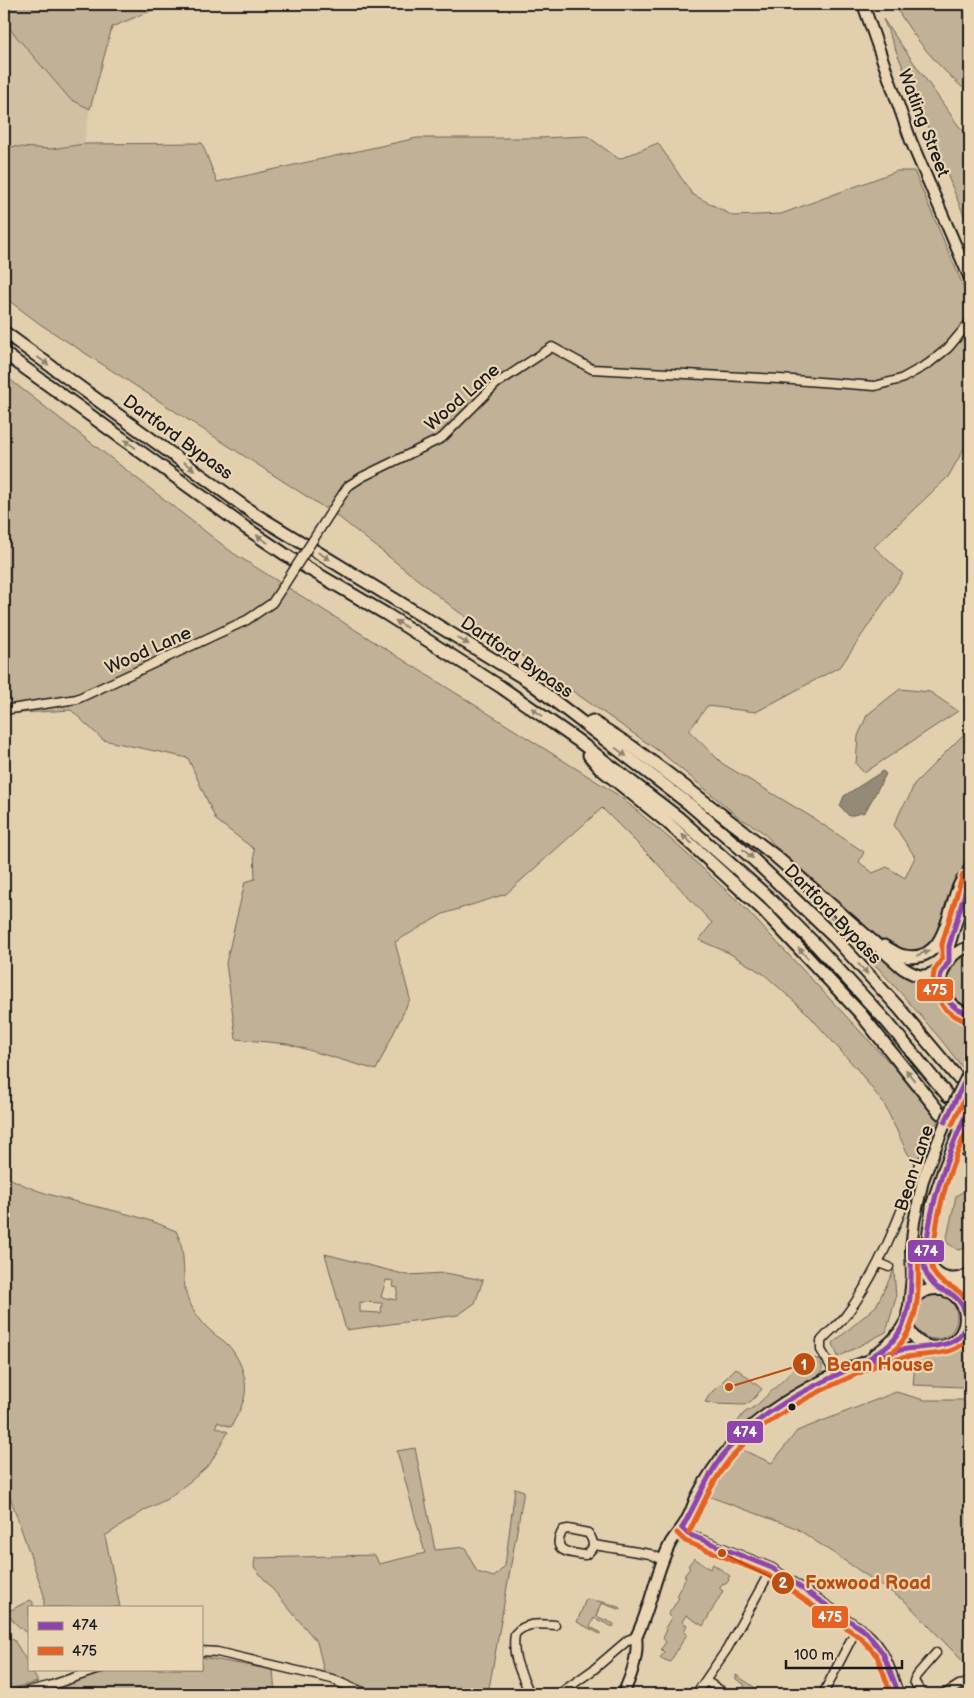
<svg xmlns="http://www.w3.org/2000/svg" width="974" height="1698" viewBox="0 0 974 1698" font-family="'Balsamiq Sans',sans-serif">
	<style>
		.built { fill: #d2c0a2 }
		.green { fill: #c1b196; stroke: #6e6659; fill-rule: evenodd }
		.water { fill: #958a76; stroke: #655e52 }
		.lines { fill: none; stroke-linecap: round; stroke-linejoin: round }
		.highway-tunnel { stroke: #baab91; stroke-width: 11; stroke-dasharray: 11 5.5; stroke-linecap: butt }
		.minor-casing { stroke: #1c1c1c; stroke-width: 11 }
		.major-casing { stroke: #1c1c1c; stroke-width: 14 }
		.highway-casing { stroke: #1c1c1c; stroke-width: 15 }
		.minor { stroke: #ead6b4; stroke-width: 8 }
		.major { stroke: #ead6b4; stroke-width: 10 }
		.highway { stroke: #ead6b4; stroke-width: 11 }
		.minor-bridge-casing { stroke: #1c1c1c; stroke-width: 11; stroke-linecap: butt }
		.major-bridge-casing { stroke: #1c1c1c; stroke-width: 14; stroke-linecap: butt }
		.minor-bridge { stroke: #ead6b4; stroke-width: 8 }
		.major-bridge { stroke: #ead6b4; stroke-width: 10 }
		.bus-1-casing { stroke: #ead6b4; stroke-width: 9 }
		.bus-2-casing { stroke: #ead6b4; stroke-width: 9 }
		.bus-1 { stroke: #8e44ad; stroke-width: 5 }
		.bus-2 { stroke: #e76122; stroke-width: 5 }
		.oneway { fill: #8d8270 }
		.bus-dot { fill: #1c1c1c; stroke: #ead6b4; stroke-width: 2 }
		.labels { text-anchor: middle; stroke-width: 4.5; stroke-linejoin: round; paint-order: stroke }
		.street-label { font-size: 18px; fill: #1c1c1c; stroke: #ead6b4 }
		.leader { fill: none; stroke: #bf4d0f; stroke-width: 2 }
		.callout-dot { fill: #bf4d0f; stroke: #ead6b4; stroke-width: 2 }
		.mark-label { font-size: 15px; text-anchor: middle; font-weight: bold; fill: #fff }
		.callout-label { font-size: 19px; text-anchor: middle; font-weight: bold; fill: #bf4d0f; stroke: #ead6b4; stroke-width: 4.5; stroke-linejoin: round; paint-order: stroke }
		.line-badge { stroke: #ead6b4; stroke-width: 2 }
		.badge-label { font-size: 14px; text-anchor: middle; font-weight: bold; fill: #fff }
	</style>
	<rect width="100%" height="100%" fill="#e2cfae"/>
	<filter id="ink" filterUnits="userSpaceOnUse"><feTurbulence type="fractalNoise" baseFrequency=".02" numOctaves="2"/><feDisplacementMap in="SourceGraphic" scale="10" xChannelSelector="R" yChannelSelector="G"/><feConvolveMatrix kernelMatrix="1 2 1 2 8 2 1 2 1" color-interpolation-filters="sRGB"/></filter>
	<g filter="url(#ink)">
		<path class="built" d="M4,22L70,99L90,109L84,144L51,149L4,146Z"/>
		<g class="green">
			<path d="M4,4H153L155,9L112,27L90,109L70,99L4,22Z"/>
			<path d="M894,4H970V94C939,68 914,39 894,4Z"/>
			<path d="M883,19L958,125L970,138V230Z"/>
			<path d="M587,136L619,159L658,143L692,194L733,216L781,214L897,171H914L970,302V438L948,477L874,547L903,574L841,666L756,712L707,706L689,731L723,764L810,816L864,852L859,862L873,873L887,867L905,878L915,857L894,825L902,808L909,797L914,784L970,728V847L938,933C930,945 921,953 906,951C887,949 818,890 806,875C799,866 786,858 776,851C771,835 755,826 741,819L663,754L456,610L340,518L40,324L4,297V146L51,149L84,144L202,143L217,182L417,138H540Z"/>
			<path d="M4,375L233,553L618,795L675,843L742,905L917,1092L938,1119L937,1123L917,1145L921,1153L918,1158L913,1159L908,1154L884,1104L857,1069L807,1013L765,975L729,953L699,940L712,923L653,859L602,808L506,894L443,914L395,942L410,999L376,1070L288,1044L236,1039L226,963L245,882L255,879L254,849L216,820L188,758L103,740L71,710L4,714Z"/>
			<path d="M900,689L930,692L958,711L864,773L856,764L858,736L867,715Z"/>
			<path d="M786,873L863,938L933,981C933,985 930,988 931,992C933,1008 958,1020 969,1028L970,1027V1052L966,1059L970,1063V1077C959,1064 949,1049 937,1035C890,979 839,925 785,874Z"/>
			<path d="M966,955H970V1008C944,997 937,969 966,955Z"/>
			<path d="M4,1175C48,1201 103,1205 151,1221C160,1224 168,1228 176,1231C188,1255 180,1276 188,1299C193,1311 203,1325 213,1333C217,1337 224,1340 228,1345C241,1359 250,1384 243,1402C240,1411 235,1419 231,1427L217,1422L216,1427L228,1432L210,1464L193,1479L167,1499L145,1510L105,1536L120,1607H44V1595L4,1479V1425L8,1433L4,1422Z"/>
			<path d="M964,1191L970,1195V1247L958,1250L946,1242L956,1196Z"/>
			<path d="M325,1254L407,1275L445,1273L483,1280L475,1303L458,1315L346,1330ZM386,1280L394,1281L393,1287L398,1288L396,1300L381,1297ZM360,1302L382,1303L381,1313L360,1312Z"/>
			<path d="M894,1270L896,1298L886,1332L838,1357L833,1343L876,1306Z"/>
			<circle cx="935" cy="1317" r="22"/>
			<path d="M970,1334V1384L964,1387L913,1385L915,1364L921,1356C933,1357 956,1356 965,1345C967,1342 969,1337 970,1334Z"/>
			<path d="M813,1358L818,1359L822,1365V1372L818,1376L797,1388L741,1430L735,1425L744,1413L757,1405L802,1362L803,1363Z"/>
			<path d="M736,1368L762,1389C757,1395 751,1403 744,1405L715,1404L705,1402L710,1394Z"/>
			<path d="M896,1392L924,1400H970V1669L906,1602L796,1528L705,1495L738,1448L772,1463L797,1431Z"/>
			<path d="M415,1448L435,1550L465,1547L477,1572L494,1577L505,1566L515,1488L524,1491L488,1694H383L324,1671L317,1642L254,1567L255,1558L375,1555L379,1564L425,1553L397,1451Z"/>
			<path d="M694,1558L710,1569L713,1564L730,1576L728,1579L729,1580L726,1584L723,1583L719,1588L723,1591L703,1626L686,1615L682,1622L687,1625L684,1631L687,1634L670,1662L660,1658L664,1652L661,1649L666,1642L663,1638L667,1630L665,1628L671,1618L668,1615L679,1598L676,1596L686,1577L684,1576L690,1568L688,1566Z"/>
			<path d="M586,1599L603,1602L621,1608V1610L601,1603L596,1616L614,1624L613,1627L594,1618L590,1627L600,1632V1634L577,1622Z"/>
			<path d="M30,1600L33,1602V1607H29V1630L25,1632L14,1622L7,1612Z"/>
			<path d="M4,1635L14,1640L29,1665V1669H31L38,1682L4,1690Z"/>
			<path d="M201,1657L273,1670L275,1694H23L117,1669H201Z"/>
			<path d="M736,1675L763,1693L762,1694H734L728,1690L729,1688L738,1694L745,1685L736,1679Z"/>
		</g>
		<path class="water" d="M883,771L886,774L865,812L849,816L840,806L844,796Z"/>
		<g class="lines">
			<g class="highway-tunnel">
				<path d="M957,1077L970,1094"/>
				<path d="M948,1096L970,1123"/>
			</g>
			<defs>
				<g id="minor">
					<path d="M329,515L348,486L362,477L442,438L496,384L552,347L592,369L779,379L875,386L901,379L928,364L948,348L970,322"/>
					<path d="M4,710L77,699L247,620L272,603L284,585"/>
					<path d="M879,1263L889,1267"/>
					<path d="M836,1375L821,1350V1341C829,1331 840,1324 847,1314C881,1268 900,1215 920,1162"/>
					<path d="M682,1528L688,1534L772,1568L866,1632C886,1649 891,1670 899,1694"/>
					<path d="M568,1529L588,1533C595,1542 595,1549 585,1555C569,1553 550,1552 563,1530Z"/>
					<path d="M594,1545L650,1554L663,1560"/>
					<path d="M201,1651L217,1652L332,1679L366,1694"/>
					<path d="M706,1681L726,1694"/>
					<path d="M16,1694L49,1686L99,1669"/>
					<path d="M530,1694C522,1675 511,1657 515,1634C525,1622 541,1624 555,1625"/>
					<path d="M559,1694L593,1670L628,1640L636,1637"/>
					<path d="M696,1694L727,1649L772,1568"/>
					<path d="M823,1694L858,1626"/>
					<path d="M922,1694L914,1681L916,1676L936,1653"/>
					<path d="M945,1694L959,1685L965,1684L970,1689"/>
				</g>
				<g id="major">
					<path d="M863,4L911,141L970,279"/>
					<path d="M970,947C960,949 954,953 948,962C932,986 946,1006 970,1015"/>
					<path d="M949,961V946L970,876"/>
					<circle cx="936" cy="1318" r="29"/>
					<path d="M940,1290C927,1283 923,1268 923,1254L926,1251L932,1204L943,1171"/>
					<path d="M909,1307L912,1276L911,1250L914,1222L923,1180L933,1154"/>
					<path d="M874,1355C890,1344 900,1334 908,1316"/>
					<path d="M623,1694C631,1677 639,1656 636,1637C651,1608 655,1573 670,1544C675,1535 683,1528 687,1519C691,1512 693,1505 696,1498C705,1480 716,1463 730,1447C767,1405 845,1364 900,1351C912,1347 925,1348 938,1347"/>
				</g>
				<g id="highway">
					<path d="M4,332L253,513L527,680L689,804L754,860L834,937L899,1008L957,1077"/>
					<path d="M4,353L246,528L292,559L386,614L501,687L577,740L679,818L768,897L816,945L887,1022L948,1096"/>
					<path d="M592,721L631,746L662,769L774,855L903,968C921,980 928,978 945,966"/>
					<path d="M589,755L601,769L668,823L763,910L860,1013L940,1113"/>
					<path d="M884,946C891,950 897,955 905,956C946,964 948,910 959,886C962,880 967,875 970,870"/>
					<path d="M964,1146L970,1156"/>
					<path d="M926,1251C928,1256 928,1261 931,1266C939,1281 957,1282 970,1274"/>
					<path d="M946,1291L955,1290L970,1281"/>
					<path d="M966,1323L970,1316"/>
				</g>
			</defs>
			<use href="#minor" class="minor-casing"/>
			<use href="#major" class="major-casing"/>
			<use href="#highway" class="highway-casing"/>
			<use href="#minor" class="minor"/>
			<use href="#major" class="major"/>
			<use href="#highway" class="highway"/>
			<defs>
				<path id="minor-bridge" d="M284,585L329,515"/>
				<g id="major-bridge">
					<path d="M933,1154L951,1109L970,1070"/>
					<path d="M943,1171L970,1105"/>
				</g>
			</defs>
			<use href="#minor-bridge" class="minor-bridge-casing"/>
			<use href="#major-bridge" class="major-bridge-casing"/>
			<use href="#minor-bridge" class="minor-bridge"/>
			<use href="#major-bridge" class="major-bridge"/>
			<defs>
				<g id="bus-1">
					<path d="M970,876L949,946V961L941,974L940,980L943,992L950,1003L957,1009L970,1015"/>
					<path d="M945,1122L970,1070"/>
					<path d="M870,1358C876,1353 884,1350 889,1345C915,1320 911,1281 911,1248"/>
					<path d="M682,1528C696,1504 706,1477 723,1455C757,1412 810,1387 858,1365C872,1359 887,1353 901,1350C922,1345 961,1352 966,1323C968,1312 960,1299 951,1294C945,1291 939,1290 934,1285C926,1277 923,1265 923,1254L926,1251C930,1199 949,1152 970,1105"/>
					<path d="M682,1528L688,1534L772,1568L866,1632L883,1653L899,1694"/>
				</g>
				<g id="bus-2">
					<path d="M963,874L942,944V959L934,971L933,980L936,995L944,1008L953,1015L967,1022"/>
					<path d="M970,1123C952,1163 937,1204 934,1248C933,1258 929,1262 934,1273C942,1288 960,1284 970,1306"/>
					<path d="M952,1125L970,1087"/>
					<path d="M875,1364C881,1359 888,1356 894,1351C922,1324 919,1283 918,1248"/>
					<path d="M689,1532C702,1507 712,1481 730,1459C764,1417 817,1391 866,1370C877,1365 890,1360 902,1358C924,1352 959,1359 970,1334"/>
					<path d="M677,1533L685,1541L768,1575L861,1638L877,1656L891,1694"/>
				</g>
			</defs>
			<use href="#bus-1" class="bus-1-casing"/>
			<use href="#bus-2" class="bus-2-casing"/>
			<use href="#bus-1" class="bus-1"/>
			<use href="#bus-2" class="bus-2"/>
		</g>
		<defs><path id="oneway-solid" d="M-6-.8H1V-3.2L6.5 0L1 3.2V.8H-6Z" transform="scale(1.25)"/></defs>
		<g class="oneway">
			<use href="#oneway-solid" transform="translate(43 361) rotate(36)"/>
			<use href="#oneway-solid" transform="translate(130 444) rotate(-144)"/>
			<use href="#oneway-solid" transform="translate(189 466) rotate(36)"/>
			<use href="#oneway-solid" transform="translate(262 539) rotate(-146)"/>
			<use href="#oneway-solid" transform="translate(324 556) rotate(31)"/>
			<use href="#oneway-solid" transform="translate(401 624) rotate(-148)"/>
			<use href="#oneway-solid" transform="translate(463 641) rotate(31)"/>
			<use href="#oneway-solid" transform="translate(537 712) rotate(-145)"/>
			<use href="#oneway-solid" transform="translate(621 752) rotate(37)"/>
			<use href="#oneway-solid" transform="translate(687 839) rotate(-138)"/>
			<use href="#oneway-solid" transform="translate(748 854) rotate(41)"/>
			<use href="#oneway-solid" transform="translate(803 953) rotate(-133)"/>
			<use href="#oneway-solid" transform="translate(923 953) rotate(-22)"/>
			<use href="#oneway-solid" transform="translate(863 969) rotate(47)"/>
			<use href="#oneway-solid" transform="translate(910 1075) rotate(-128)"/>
		</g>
	</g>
	<circle class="bus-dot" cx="792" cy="1407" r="4.5"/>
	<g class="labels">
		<g class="street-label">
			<text transform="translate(924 123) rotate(69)" y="6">Watling Street</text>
			<text transform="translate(462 397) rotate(-41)" y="6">Wood Lane</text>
			<text transform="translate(178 437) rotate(36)" y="6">Dartford Bypass</text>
			<text transform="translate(148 650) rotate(-24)" y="6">Wood Lane</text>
			<text transform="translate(517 657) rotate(34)" y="6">Dartford Bypass</text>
			<text transform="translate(833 914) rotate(46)" y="6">Dartford Bypass</text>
			<text transform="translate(914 1168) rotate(-72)" y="6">Bean Lane</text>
		</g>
	</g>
	<path class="leader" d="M729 1387L804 1364M722 1553L783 1583"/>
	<g class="callout-dot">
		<circle cx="729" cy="1387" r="5"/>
		<circle cx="722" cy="1553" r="5"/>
		<circle cx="804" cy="1364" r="12"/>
		<circle cx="783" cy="1583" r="12"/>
	</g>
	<g class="mark-label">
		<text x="804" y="1370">1</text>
		<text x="783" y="1588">2</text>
	</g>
	<g class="callout-label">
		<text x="880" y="1371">Bean House</text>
		<text x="868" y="1589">Foxwood Road</text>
	</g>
	<g class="line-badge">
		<rect x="916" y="978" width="38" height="24" rx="5" fill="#e76122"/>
		<rect x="907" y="1239" width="38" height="24" rx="5" fill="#8e44ad"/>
		<rect x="726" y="1420" width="38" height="24" rx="5" fill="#8e44ad"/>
		<rect x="811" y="1605" width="38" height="24" rx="5" fill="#e76122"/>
	</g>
	<g class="badge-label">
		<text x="935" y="995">475</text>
		<text x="926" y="1256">474</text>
		<text x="745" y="1437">474</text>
		<text x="830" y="1622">475</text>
	</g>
	<rect width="974" height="1698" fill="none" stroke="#ead6b4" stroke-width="20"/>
	<rect x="10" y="10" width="954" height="1678" fill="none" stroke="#1c1c1c" stroke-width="2" filter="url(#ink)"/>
	<rect x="28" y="1606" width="175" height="65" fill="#ead6b4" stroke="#988c77"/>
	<rect x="38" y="1622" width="25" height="8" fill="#8e44ad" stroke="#988c77"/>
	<text x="72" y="1630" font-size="15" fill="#1c1c1c">474</text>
	<rect x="38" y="1647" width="25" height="8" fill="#e76122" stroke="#988c77"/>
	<text x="72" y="1656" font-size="15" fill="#1c1c1c">475</text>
	<path d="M786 1660v8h116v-8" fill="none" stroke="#1c1c1c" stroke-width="2.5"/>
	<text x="794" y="1660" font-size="15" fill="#1c1c1c" stroke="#ead6b4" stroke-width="4" paint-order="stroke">100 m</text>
</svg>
